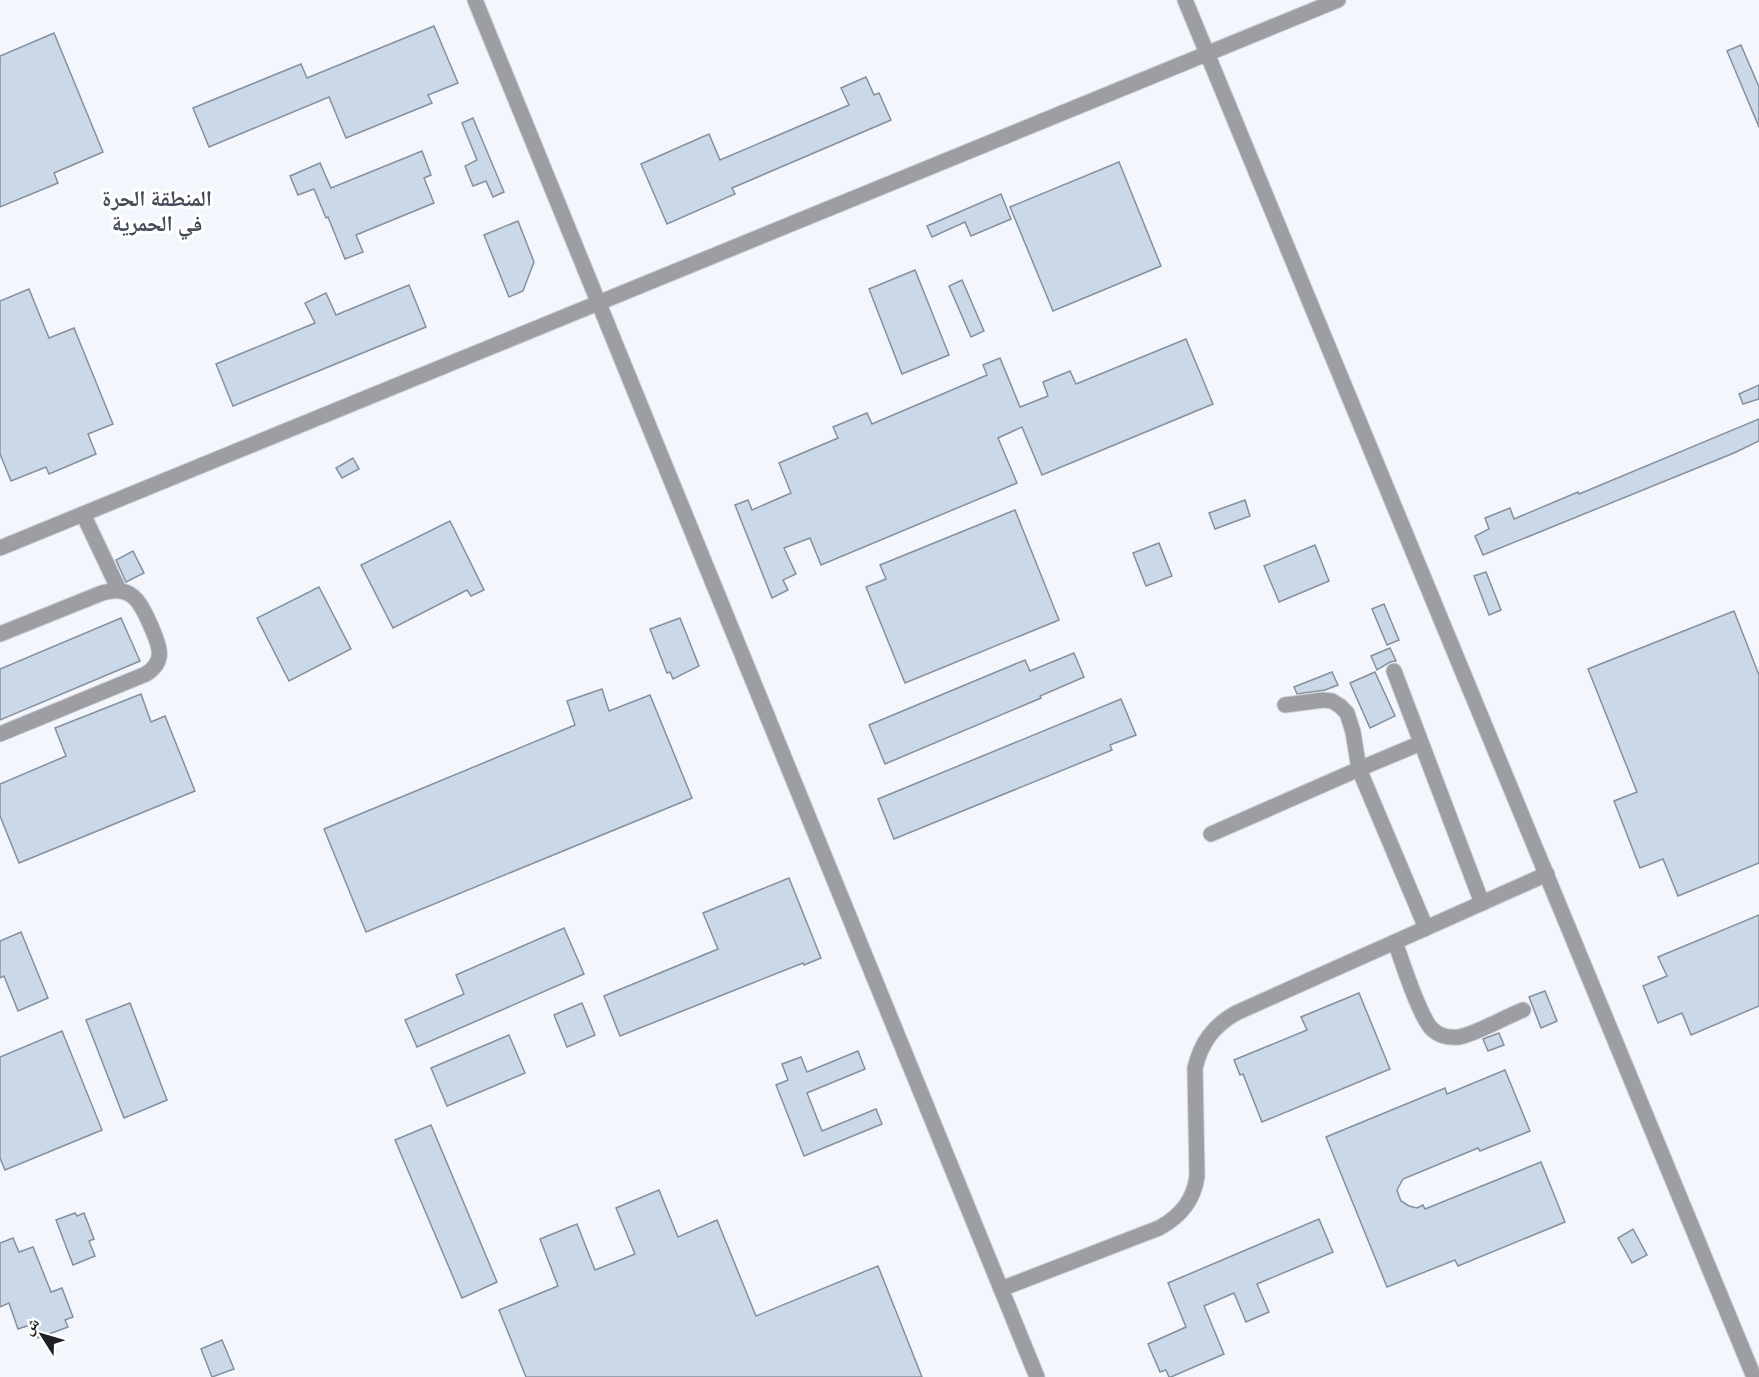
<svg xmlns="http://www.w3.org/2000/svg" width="1759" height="1377" viewBox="0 0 1759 1377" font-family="'Roboto Condensed','Noto Naskh Arabic',sans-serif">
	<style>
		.building { fill: #cbd8e7; stroke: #85909e; stroke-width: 1.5 }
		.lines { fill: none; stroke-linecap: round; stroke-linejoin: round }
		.minor-casing { stroke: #ced0d6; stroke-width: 17 }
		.minor { stroke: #9d9da4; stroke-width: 15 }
		.labels { text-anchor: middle; stroke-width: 6; stroke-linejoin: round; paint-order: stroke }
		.neighbourhood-label { font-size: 22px; font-weight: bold; fill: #464b5a; stroke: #fff }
	</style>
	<rect width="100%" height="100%" fill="#f4f6fd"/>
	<g class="building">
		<path d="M434,26L458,83L428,95L432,103L346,138L329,97L209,147L193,108L301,64L307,78Z"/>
		<path d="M54,33L103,152L54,173L58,183L0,207V56Z"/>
		<path d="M1741,45L1759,87V127L1727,51Z"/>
		<path d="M866,77L874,95L879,93L891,120L732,188L735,194L667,224L641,164L709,134L720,160L849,105L841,88Z"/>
		<path d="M473,118L504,192L493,197L486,181L473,186L465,166L477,160L462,123Z"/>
		<path d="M422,151L431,175L424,178L434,203L356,235L363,252L345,259L328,217L326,218L314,189L298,195L290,176L320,163L331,188Z"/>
		<path d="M1119,162L1161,266L1053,311L1010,207Z"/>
		<path d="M1001,194L1011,219L971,236L965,222L932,237L927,226Z"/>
		<path d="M518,221L534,262L523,291L509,297L484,235Z"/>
		<path d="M915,270L949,355L902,374L869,289Z"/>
		<path d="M962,280L984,331L971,337L949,286Z"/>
		<path d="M409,285L426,327L233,406L216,364L315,323L305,303L326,293L336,315Z"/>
		<path d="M29,289L49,338L74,328L113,424L88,434L96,454L49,474L46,467L11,481L0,454V301Z"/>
		<path d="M1186,339L1213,404L1042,475L1022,427L998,438L1017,483L821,565L810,538L784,548L796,574L783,580L788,590L772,598L735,505L748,500L752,510L791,493L779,463L838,438L833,427L867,413L872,424L987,375L983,365L1000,358L1020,407L1048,396L1043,382L1070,371L1076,384Z"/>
		<path d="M1759,385V399L1743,404L1739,394Z"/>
		<path d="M1759,419V441L1734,453L1483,555L1475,536L1489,529L1485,518L1510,508L1514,519L1578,492L1579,494Z"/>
		<path d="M353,458L359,469L342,478L336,468Z"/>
		<path d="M1245,500L1250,516L1215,529L1209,513Z"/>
		<path d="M1015,510L1059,620L905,683L866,587L886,579L880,565Z"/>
		<path d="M450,521L484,590L471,596L467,590L393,628L361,565Z"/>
		<path d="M1159,543L1172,576L1146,586L1133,553Z"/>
		<path d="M1315,545L1329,581L1279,602L1264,566Z"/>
		<path d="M133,551L144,573L126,582L116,560Z"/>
		<path d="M1486,572L1501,610L1489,615L1474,576Z"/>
		<path d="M319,587L351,649L289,681L257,618Z"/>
		<path d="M1384,604L1399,640L1387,645L1372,609Z"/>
		<path d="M1734,611L1759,675V863L1678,896L1663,859L1640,868L1614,801L1637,792L1588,669Z"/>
		<path d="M121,618L140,661L0,720V669Z"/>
		<path d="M680,618L699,666L673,679L670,672L667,673L650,629Z"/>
		<path d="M1390,648L1396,661L1390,662L1377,670L1371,656Z"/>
		<path d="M1074,653L1084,677L1040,696L1041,698L885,764L869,725L1025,660L1030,671Z"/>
		<path d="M1332,672L1338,685L1325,690L1297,694L1294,687Z"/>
		<path d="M1375,672L1395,716L1370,728L1350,683Z"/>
		<path d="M602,689L609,711L650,695L692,798L366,932L324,829L575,725L567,701Z"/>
		<path d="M141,694L151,722L165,716L195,791L19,863L0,816V784L66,756L55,728Z"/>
		<path d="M1121,699L1136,735L1110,745L1112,750L894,839L878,799Z"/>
		<path d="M789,878L821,958L804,965L803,963L745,986L620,1036L604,996L718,949L703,913Z"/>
		<path d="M1759,915V1006L1691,1035L1682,1013L1658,1023L1643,986L1667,976L1658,957Z"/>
		<path d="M564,928L584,974L417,1047L405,1020L464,994L456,975Z"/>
		<path d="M21,932L48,998L18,1011L4,976L0,978V941Z"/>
		<path d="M1545,991L1557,1021L1541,1028L1529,997Z"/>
		<path d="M1359,993L1390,1069L1262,1122L1243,1074L1240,1075L1234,1060L1307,1030L1301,1017Z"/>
		<path d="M130,1003L167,1100L124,1118L86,1020Z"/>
		<path d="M582,1003L595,1035L567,1047L554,1015Z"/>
		<path d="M62,1031L102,1130L5,1170L0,1158V1057Z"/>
		<path d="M1499,1033L1504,1045L1488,1051L1483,1039Z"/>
		<path d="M509,1035L525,1073L447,1106L431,1068Z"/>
		<path d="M858,1051L865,1069L807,1093L822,1131L876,1109L882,1124L804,1156L776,1085L788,1080L782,1064L801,1057L807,1072Z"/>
		<path d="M1505,1070L1530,1131L1480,1151L1478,1148L1403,1179L1397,1190L1399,1196L1401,1201L1409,1206L1417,1208L1423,1205L1425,1209L1541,1162L1565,1222L1458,1266L1455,1260L1387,1287L1326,1137L1445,1088L1447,1094Z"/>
		<path d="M431,1125L497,1282L462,1298L395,1140Z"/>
		<path d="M659,1190L678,1237L717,1220L756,1316L878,1266L922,1377H526L499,1310L558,1286L540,1239L577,1224L595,1270L635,1254L616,1208Z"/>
		<path d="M75,1213L77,1216L84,1213L94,1239L89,1241L95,1256L73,1265L56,1220Z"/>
		<path d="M1319,1219L1333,1252L1257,1284L1269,1312L1246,1322L1234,1293L1204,1306L1224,1354L1171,1377H1169L1166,1370L1160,1372L1148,1344L1186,1327L1168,1283Z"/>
		<path d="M1633,1229L1647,1255L1632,1263L1618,1238Z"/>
		<path d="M13,1238L19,1252L33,1247L51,1292L62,1288L73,1317L65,1320L68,1327L38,1338L33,1324L18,1329L9,1303L0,1307V1243Z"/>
		<path d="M222,1340L234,1369L212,1377L201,1349Z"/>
	</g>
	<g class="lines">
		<defs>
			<g id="minor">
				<path d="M475,0L1037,1377"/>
				<path d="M1185,0L1754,1377"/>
				<path d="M83,514L119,590"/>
				<path d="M0,548L1338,0"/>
				<path d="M0,634L102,593C131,584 140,601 150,624C158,643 168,660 146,674L0,734"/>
				<path d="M1394,671L1482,903"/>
				<path d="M1285,705L1323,700L1332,701L1340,706L1347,713L1353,732L1359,769L1426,928"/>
				<path d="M1211,834L1359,769L1421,743"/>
				<path d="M1395,942C1402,961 1420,1019 1433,1030C1440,1036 1450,1038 1459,1037C1476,1034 1505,1017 1523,1010"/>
				<path d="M1001,1289L1159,1228C1181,1216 1194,1200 1197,1176L1195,1068C1201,1043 1213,1026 1236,1013L1547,874"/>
			</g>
		</defs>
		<use href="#minor" class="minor-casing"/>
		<use href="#minor" class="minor"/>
	</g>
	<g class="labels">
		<g class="neighbourhood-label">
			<text x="157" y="206">المنطقة الحرة<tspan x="157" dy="25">في الحمرية</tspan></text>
		</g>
	</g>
	<g transform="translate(42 1335) rotate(307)" stroke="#ffffff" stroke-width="4.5" paint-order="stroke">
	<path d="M0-4.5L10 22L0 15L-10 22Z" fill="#1f2127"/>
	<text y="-9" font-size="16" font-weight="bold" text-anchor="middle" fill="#1f2127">ش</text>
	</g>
</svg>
